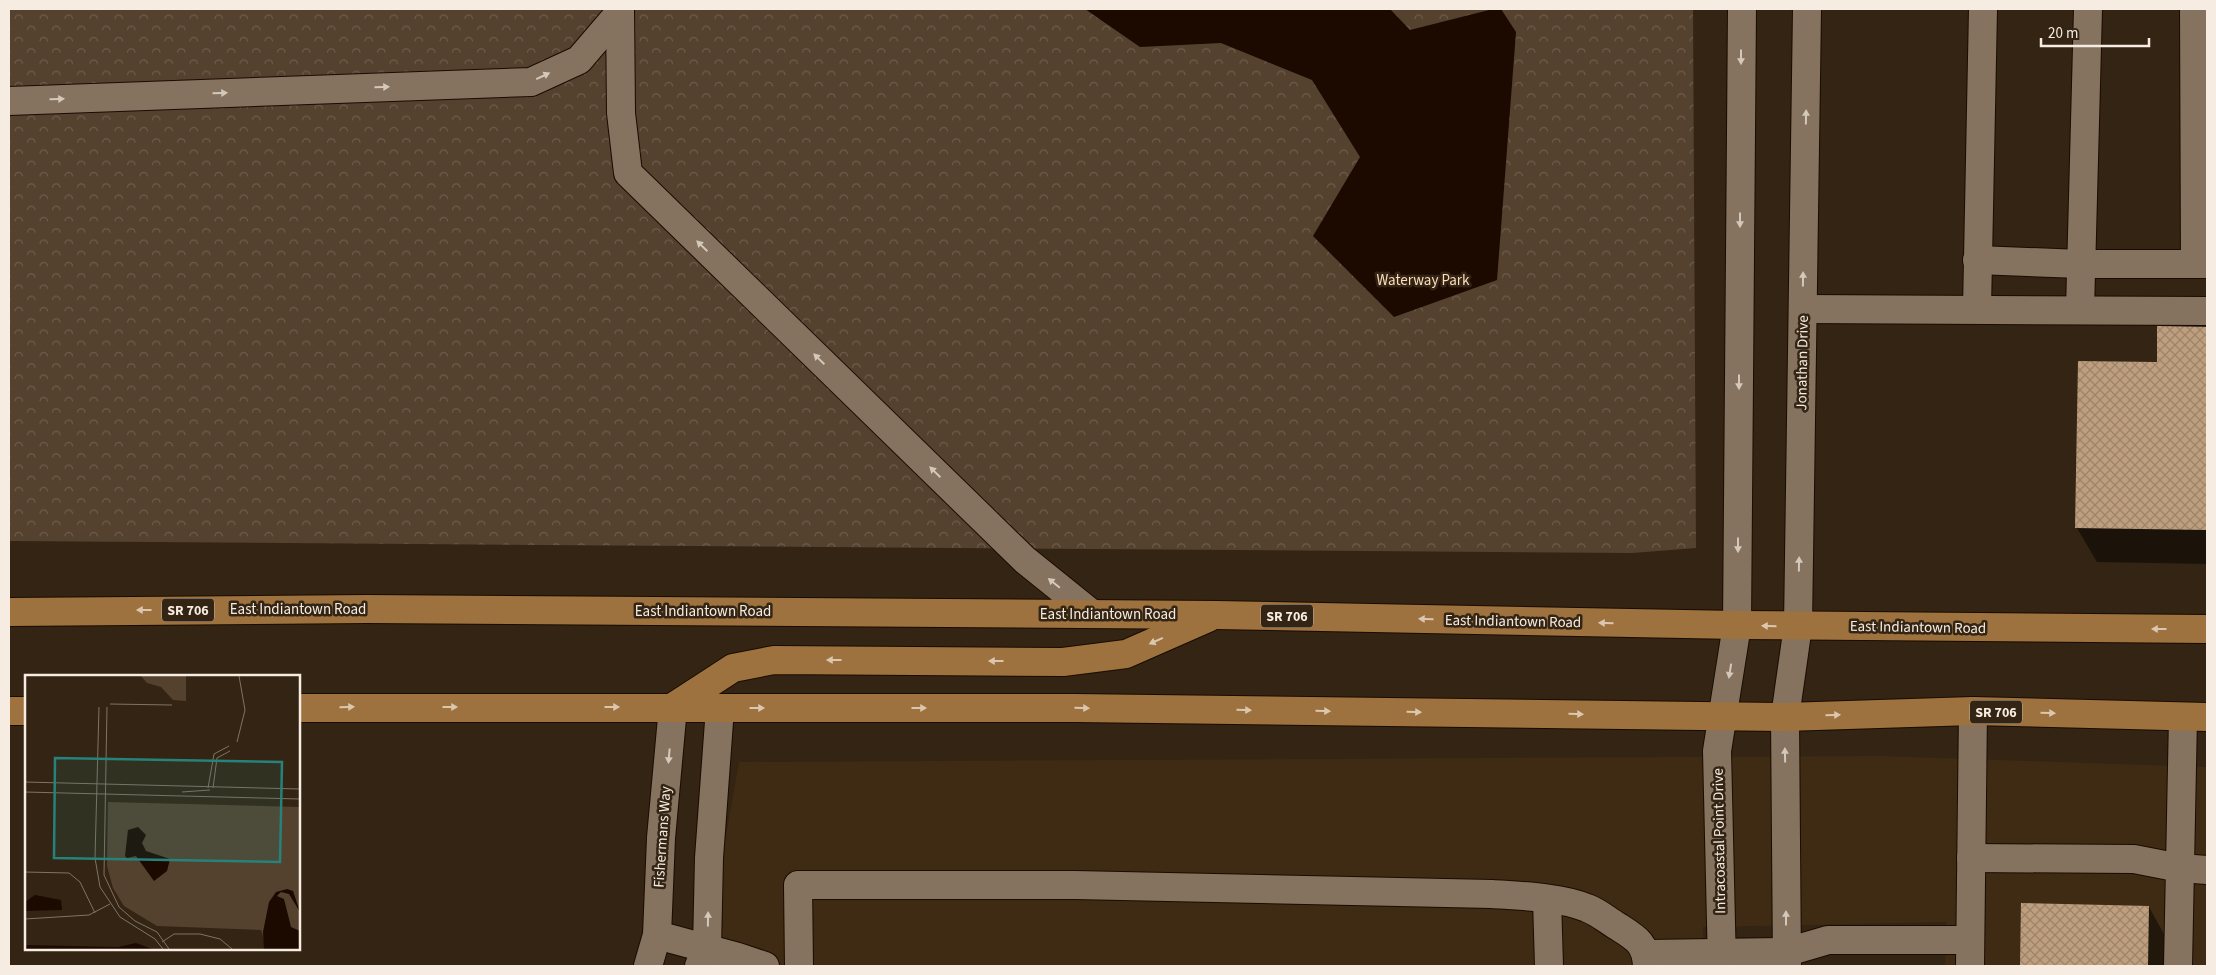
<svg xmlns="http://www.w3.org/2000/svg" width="2216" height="975" viewBox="0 0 2216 975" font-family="'Source Sans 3',sans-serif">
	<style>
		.built { fill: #3f2b14 }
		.forest { fill: url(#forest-crowns) }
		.water { fill: #1c0900 }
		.shadow { fill: #0007 }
		.building { fill: url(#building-cross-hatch) }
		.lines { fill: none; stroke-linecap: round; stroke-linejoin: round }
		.minor-casing { stroke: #1a0c00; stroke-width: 30 }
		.major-casing { stroke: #1a0c00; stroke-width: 30 }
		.minor { stroke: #857360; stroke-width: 28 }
		.major { stroke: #9d723e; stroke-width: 28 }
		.oneway { fill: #d4c8ba }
		.oneway2 { fill: #dbc7b0 }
		.labels { text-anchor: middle; stroke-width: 5; stroke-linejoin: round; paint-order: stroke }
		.shield { fill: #332413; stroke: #bcb0a3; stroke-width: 1 }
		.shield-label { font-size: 14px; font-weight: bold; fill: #f6ece1 }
		.park-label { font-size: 15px; fill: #fcddbe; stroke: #332413 }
		.street-label { font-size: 15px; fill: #f6ece1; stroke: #332413 }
		.inset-road { fill: none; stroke: #817465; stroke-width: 1 }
		.view { fill: #26827a; fill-opacity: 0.15; stroke: #26827a; stroke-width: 2.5 }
		.inset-edge { fill: none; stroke: #f6ece1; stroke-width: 2.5 }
	</style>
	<defs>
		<pattern id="forest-crowns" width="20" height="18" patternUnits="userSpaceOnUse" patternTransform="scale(1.25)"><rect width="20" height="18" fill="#54422f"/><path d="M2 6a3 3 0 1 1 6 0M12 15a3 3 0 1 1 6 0" fill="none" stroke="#6d5d4d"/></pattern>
		<pattern id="building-cross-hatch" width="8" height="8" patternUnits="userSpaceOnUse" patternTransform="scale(1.25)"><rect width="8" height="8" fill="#be9e7c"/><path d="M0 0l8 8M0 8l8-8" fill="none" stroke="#9b846b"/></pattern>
	</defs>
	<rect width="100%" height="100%" fill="#332413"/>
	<path class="built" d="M1880,756L2207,767V966H1945L1946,922L1703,927L1704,966H703L739,762Z"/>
	<path class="forest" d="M9,9H1693L1696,548L1632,553L9,541Z"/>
	<path class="water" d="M1085,9H1390L1410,30L1493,9H1501L1516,32L1497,280L1394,317L1313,236L1360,157L1312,80L1221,43L1140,47Z"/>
	<g class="shadow">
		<path d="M2159,327L2207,328V564L2097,562L2077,528L2158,363Z"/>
		<path d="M2022,904L2149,907L2164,934V966H2021Z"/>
	</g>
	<g class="building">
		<path d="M2157,326L2207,327V530L2075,528L2078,361L2157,362Z"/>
		<path d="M2021,903L2149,906L2148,966H2020Z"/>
	</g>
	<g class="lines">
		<defs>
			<g id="minor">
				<path d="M620,9L621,113L628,173L1025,560L1092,614"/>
				<path d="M2194,9L2195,263"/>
				<path d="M9,101L531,82L579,60L620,12"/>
				<path d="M1977,260L2081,264H2207"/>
				<path d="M1803,309L2207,311"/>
				<path d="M1977,309L1983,9"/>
				<path d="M2080,310L2088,9"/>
				<path d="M1971,858L2134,859L2180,868L2207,870"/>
				<path d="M1547,899L1549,966"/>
				<path d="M657,935L738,957L765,966"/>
				<path d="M1647,954L1787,952L1828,940H1970"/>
				<path d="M648,966L657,935L661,838L673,707"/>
				<path d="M699,966L707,948L709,858L720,708"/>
				<path d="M799,966L798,885H1075L1492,894C1520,896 1562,897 1587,908C1598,912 1607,920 1617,926C1636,938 1646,943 1647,966"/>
				<path d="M1722,966L1717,751L1737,625L1742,9"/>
				<path d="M1787,966L1785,717L1798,626L1807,9"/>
				<path d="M1970,966L1973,711"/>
				<path d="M2178,966L2183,717"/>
			</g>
			<g id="major">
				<path d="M9,612L367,609L1216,615L1737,625L2207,629"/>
				<path d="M673,707L733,668L774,660L1063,662L1126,654L1208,618"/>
				<path d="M299,708H1075L1785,717L1973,711L2207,717"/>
				<path d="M9,711H26"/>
			</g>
		</defs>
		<use href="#minor" class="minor-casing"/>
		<use href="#major" class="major-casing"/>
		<use href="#minor" class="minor"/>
		<use href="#major" class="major"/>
	</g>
	<defs><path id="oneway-solid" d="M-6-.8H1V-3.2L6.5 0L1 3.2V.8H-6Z" transform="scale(1.25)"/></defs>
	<g class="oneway">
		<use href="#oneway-solid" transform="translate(1741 57) rotate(90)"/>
		<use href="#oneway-solid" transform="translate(543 76) rotate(-25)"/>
		<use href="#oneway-solid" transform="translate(382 87) rotate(-2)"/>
		<use href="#oneway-solid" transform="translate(220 93) rotate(-2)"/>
		<use href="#oneway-solid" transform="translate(57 99) rotate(-2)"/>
		<use href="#oneway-solid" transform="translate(1806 117) rotate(-89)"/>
		<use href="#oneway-solid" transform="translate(1740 220) rotate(90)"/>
		<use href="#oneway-solid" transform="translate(702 246) rotate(-136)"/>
		<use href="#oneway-solid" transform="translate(1803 279) rotate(-89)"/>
		<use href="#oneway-solid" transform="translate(819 359) rotate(-136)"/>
		<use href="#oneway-solid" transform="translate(1739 382) rotate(90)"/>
		<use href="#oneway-solid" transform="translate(935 472) rotate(-136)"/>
		<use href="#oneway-solid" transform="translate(1738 545) rotate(90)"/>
		<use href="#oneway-solid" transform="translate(1799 564) rotate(-89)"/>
		<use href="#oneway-solid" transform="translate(1054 583) rotate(-141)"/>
		<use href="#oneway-solid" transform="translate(1730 671) rotate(99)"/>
		<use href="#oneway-solid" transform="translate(1785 755) rotate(-91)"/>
		<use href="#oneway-solid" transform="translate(669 756) rotate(95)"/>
		<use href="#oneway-solid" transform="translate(1786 918) rotate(-90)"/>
		<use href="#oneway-solid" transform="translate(708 919) rotate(-89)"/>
	</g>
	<g class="oneway2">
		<use href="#oneway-solid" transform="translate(144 610) rotate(180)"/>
		<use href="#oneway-solid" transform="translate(1426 619) rotate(-179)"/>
		<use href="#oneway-solid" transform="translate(1606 623) rotate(-179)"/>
		<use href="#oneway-solid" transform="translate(1769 626) rotate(-179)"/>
		<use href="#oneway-solid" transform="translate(2159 629) rotate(-180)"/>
		<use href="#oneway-solid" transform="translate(1156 641) rotate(156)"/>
		<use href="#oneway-solid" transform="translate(834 660) rotate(-180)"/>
		<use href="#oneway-solid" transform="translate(996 661) rotate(-180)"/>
		<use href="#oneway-solid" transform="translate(347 707) rotate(-1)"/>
		<use href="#oneway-solid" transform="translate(450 707)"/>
		<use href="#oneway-solid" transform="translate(612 707)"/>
		<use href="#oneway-solid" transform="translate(757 708)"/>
		<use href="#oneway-solid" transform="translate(919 708)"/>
		<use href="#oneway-solid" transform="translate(1082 708) rotate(1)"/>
		<use href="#oneway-solid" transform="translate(1244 710) rotate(1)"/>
		<use href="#oneway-solid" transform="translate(1323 711) rotate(1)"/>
		<use href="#oneway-solid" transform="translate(1414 712) rotate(1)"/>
		<use href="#oneway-solid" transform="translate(2048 713) rotate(2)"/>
		<use href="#oneway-solid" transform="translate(1576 714) rotate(1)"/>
		<use href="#oneway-solid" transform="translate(1833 715) rotate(-1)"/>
	</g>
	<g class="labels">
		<g class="shield">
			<rect x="162" y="598.5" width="52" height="23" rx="4"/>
			<rect x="1261" y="604.5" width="52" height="23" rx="4"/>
			<rect x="1970" y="700.5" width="52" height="23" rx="4"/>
		</g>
		<g class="shield-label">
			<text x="188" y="615">SR 706</text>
			<text x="1287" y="621">SR 706</text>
			<text x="1996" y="717">SR 706</text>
		</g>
		<g class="park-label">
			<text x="1423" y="285">Waterway Park</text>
		</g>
		<g class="street-label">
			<text transform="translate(1802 363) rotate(-89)" y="5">Jonathan Drive</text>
			<text x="298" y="614">East Indiantown Road</text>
			<text x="703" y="616">East Indiantown Road</text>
			<text x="1108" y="619">East Indiantown Road</text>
			<text transform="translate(1513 621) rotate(1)" y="5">East Indiantown Road</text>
			<text transform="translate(1918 627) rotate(1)" y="5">East Indiantown Road</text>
			<text transform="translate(662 837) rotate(-86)" y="5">Fishermans Way</text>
			<text transform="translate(1719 841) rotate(-91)" y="5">Intracoastal Point Drive</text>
		</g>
	</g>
	<g transform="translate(25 675)">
		<rect width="275" height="275" fill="#332413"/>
		<path d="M116,1H161V26L148,25L136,12L122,8ZM83,127L275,132V274L241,272L236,255L132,251L99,231L88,213L82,191Z" fill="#54422f"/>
		<path d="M113,152L121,160L117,168L121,176L145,184L142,196L129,206L111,181L102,183L100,181L103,155ZM262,214L268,216L275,237L264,219L256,217L252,221L259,224L266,252L275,256V274H239L238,257L244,227L251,217ZM10,220L36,225L37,235L0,236V227ZM111,268L127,274H0V270L93,272Z" fill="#1c0900"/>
		<path class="inset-road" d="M85,29L147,30M74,32L70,183L75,212L95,242L130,264L138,274M82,32L79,200L94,232L110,246L132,257L144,274M212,67L220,35L214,1M0,107L275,114M183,113L189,79L204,71M188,113L192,83L205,76M0,117L275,124M157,117L185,115M0,197L44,198L55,207L70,238M0,244L64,240L85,229M137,267L149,259H175L195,264L207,274"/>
		<path class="view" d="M30,83L257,87L255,187L29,183Z"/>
		<rect width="275" height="275" class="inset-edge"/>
	</g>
	<rect width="2216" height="975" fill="none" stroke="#f6ece1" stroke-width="20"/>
	<path d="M2041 38v8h108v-8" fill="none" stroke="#f6ece1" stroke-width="2.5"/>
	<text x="2048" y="38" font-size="15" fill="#f6ece1" stroke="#332413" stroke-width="4" paint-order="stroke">20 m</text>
</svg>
